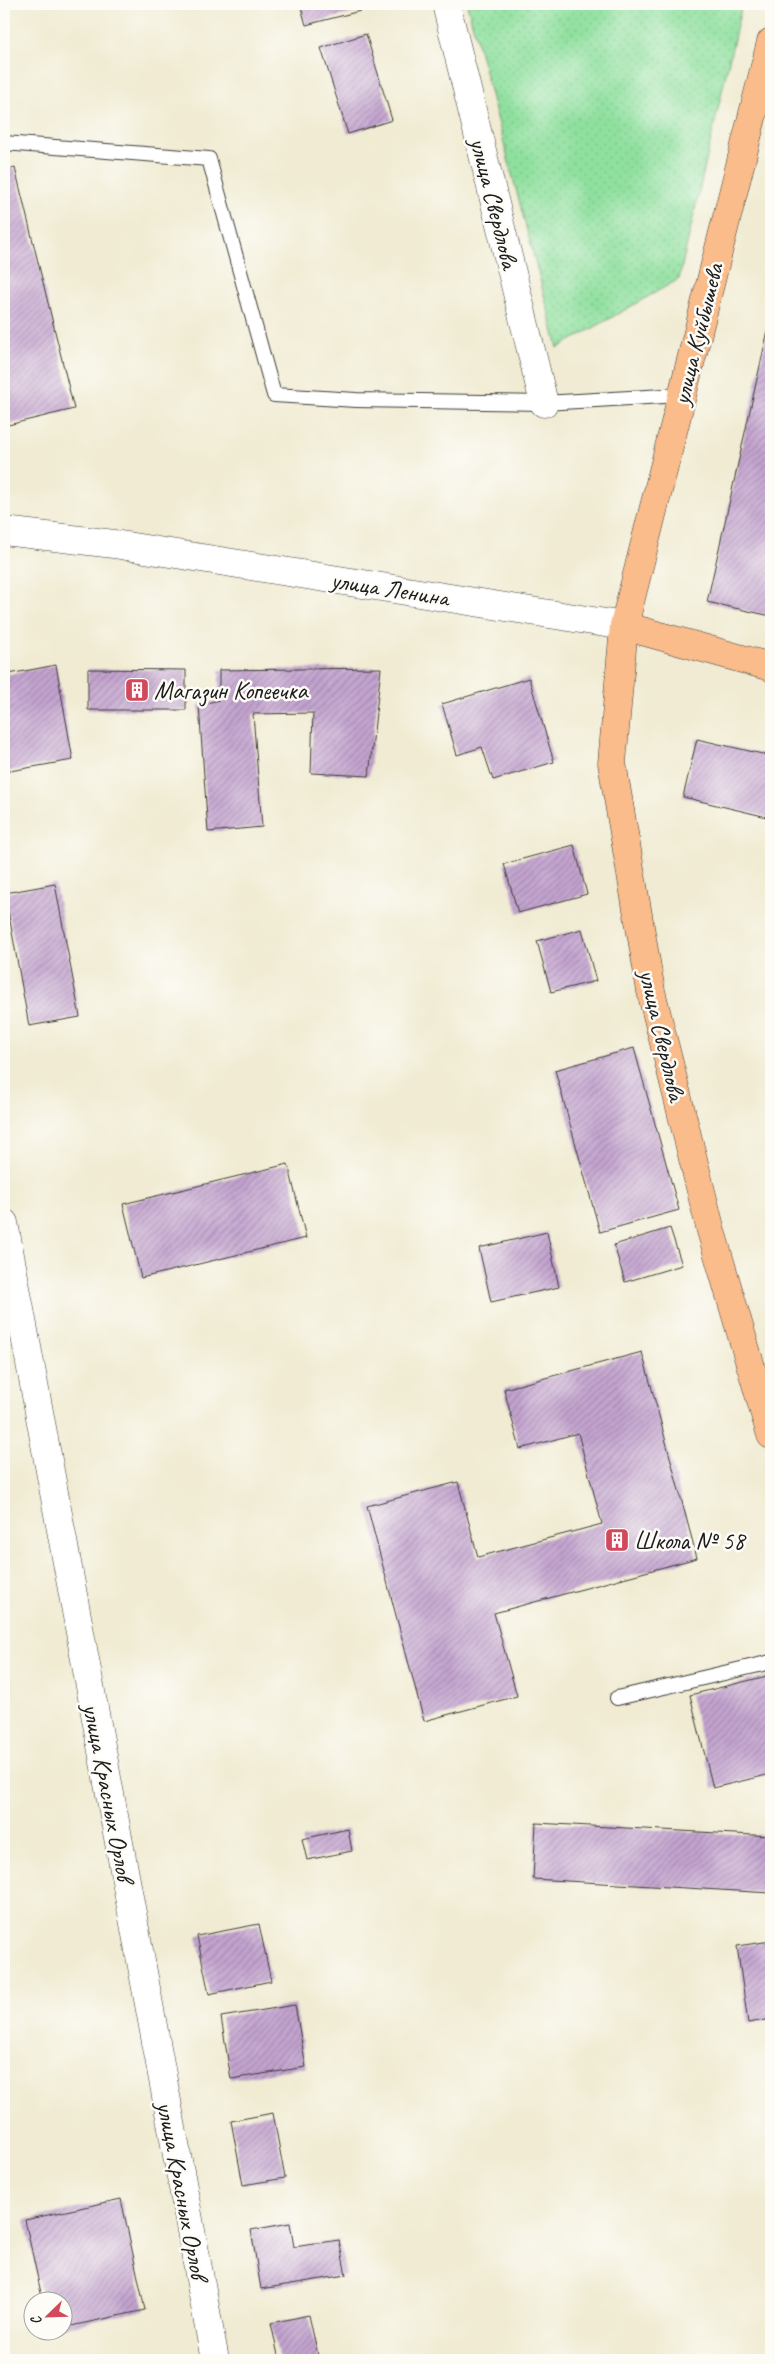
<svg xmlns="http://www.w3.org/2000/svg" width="775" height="2364" viewBox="0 0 775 2364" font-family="Caveat,sans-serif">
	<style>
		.park { fill: url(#park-dots); stroke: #567e5e }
		.building { fill: url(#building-hatch) }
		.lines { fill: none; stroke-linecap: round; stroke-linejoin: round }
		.lane-casing { stroke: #3c3b37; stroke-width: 16 }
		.street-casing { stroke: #3c3b37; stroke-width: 29 }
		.primary-casing { stroke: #3c3b37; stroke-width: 29 }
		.lane { stroke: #fff; stroke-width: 14 }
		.street { stroke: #fff; stroke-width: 28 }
		.primary { stroke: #fabc8b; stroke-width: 28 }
		.labels { text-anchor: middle; stroke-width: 5; stroke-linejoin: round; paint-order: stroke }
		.street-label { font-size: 25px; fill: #1c1c1c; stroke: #fdfcf7 }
		.poi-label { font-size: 25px; fill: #1c1c1c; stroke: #fdfcf7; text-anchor: start }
	</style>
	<defs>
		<pattern id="park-dots" width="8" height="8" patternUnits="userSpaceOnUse" patternTransform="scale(1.25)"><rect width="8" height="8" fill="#8fe09f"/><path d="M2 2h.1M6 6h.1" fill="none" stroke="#7bc088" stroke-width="1.8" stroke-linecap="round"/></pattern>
		<pattern id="building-hatch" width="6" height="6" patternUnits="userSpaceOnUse" patternTransform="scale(1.25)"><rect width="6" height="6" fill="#c4a4d0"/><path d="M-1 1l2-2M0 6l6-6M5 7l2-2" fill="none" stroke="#9e85a8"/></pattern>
	</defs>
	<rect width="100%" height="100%" fill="#fdfcf7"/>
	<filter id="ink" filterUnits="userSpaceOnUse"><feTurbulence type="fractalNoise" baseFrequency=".02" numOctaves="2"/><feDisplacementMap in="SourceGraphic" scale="10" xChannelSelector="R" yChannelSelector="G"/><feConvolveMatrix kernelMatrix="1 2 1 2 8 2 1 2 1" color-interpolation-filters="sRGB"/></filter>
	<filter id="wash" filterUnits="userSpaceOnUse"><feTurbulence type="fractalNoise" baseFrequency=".0096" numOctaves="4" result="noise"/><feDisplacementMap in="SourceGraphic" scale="20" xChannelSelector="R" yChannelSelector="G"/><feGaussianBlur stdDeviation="1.12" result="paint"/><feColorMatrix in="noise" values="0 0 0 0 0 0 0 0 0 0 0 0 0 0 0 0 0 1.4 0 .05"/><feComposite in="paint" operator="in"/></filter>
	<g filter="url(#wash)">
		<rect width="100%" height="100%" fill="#f0ebd2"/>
		<path class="park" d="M467,4H742L679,279L558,348Z"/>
		<g id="blocks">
			<g class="building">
				<path d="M300,4H358L360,11L306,25Z"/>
				<path d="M366,34L392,120L348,134L321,48Z"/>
				<path d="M15,168L74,409L4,426V170Z"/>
				<path d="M770,321L771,322V616L707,602Z"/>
				<path d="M56,665L73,760L4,772V675Z"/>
				<path d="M381,668L369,776L311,773L313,713L253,714L262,827L208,832L199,705L219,700V670Z"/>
				<path d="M88,669L186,670V710H88Z"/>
				<path d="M529,678L554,762L493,780L482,747L457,755L442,704Z"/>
				<path d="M697,739L771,756V818L683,797Z"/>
				<path d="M574,845L587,894L518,913L504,864Z"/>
				<path d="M55,884L80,1017L29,1026L5,893Z"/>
				<path d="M582,929L596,981L551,992L537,941Z"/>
				<path d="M634,1048L679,1210L600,1232L555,1070Z"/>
				<path d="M288,1164L306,1238L141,1278L123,1204Z"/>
				<path d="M670,1228L682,1265L625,1282L614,1245Z"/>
				<path d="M547,1232L559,1287L491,1302L479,1248Z"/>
				<path d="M642,1352L697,1558L494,1613L517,1696L424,1721L367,1506L458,1482L478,1557L602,1524L578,1433L520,1449L504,1389Z"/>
				<path d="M771,1675V1774L713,1788L690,1695Z"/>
				<path d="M536,1823L771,1836V1893L533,1879Z"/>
				<path d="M348,1829L352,1851L307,1860L302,1839Z"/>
				<path d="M259,1924L271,1981L209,1994L197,1936Z"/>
				<path d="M771,1941V2019L748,2023L737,1946Z"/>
				<path d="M295,2005L306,2067L231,2079L221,2017Z"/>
				<path d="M273,2113L285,2178L243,2185L231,2121Z"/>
				<path d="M121,2199L145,2310L62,2328V2302H43L25,2220Z"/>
				<path d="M290,2223L294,2247L339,2240L346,2275L261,2289L251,2230Z"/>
				<path d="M309,2315L319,2360H279L271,2323Z"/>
			</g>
		</g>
	</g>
	<g filter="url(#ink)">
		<use href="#blocks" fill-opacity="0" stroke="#3c3b37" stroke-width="1"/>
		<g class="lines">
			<defs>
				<g id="lane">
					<path d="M4,143L209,159L274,395L356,400L544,403L681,395"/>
					<path d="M617,1698L771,1662"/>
				</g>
				<g id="street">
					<path d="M446,4L544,403"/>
					<path d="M4,531L114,544L624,626"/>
					<path d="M4,1223L215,2360"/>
				</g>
				<g id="primary">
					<path d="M771,42L624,626L612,763L651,991L711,1231L771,1435"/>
					<path d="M624,626L771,667"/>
				</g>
			</defs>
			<use href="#lane" class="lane-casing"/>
			<use href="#street" class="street-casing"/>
			<use href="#primary" class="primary-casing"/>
			<use href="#lane" class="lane"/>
			<use href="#street" class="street"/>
			<use href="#primary" class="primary"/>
		</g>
	</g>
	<defs>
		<symbol id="building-square" viewBox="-11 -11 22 22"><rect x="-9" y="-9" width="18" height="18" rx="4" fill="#d1495b" stroke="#fdfcf7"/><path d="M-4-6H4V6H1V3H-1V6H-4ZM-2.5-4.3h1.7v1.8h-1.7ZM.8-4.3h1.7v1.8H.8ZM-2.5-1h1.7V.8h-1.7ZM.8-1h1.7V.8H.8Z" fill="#fff"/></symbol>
	</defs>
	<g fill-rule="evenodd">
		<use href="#building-square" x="123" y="676" width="28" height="28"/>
		<use href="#building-square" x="603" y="1526" width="28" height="28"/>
	</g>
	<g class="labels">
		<g class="street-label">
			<text transform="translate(495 203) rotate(76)" y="9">улица Свердлова</text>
			<text transform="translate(697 334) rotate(-76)" y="9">улица Куйбышева</text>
			<text transform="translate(390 588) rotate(9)" y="9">улица Ленина</text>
			<text transform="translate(663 1035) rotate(77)" y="9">улица Свердлова</text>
			<text transform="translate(109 1792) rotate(79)" y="9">улица Красных Орлов</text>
			<text transform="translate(183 2190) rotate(79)" y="9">улица Красных Орлов</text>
		</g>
		<g class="poi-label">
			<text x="154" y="699">Магазин Копеечка</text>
			<text x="634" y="1549">Школа № 58</text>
		</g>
	</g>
	<rect width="775" height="2364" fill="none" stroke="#fdfcf7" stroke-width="20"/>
	<g transform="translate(48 2316) rotate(247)"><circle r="24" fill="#fdfcf7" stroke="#a3a29f"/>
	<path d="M0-4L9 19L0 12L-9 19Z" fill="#d1495b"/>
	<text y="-8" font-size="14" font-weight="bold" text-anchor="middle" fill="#1c1c1c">С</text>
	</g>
</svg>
